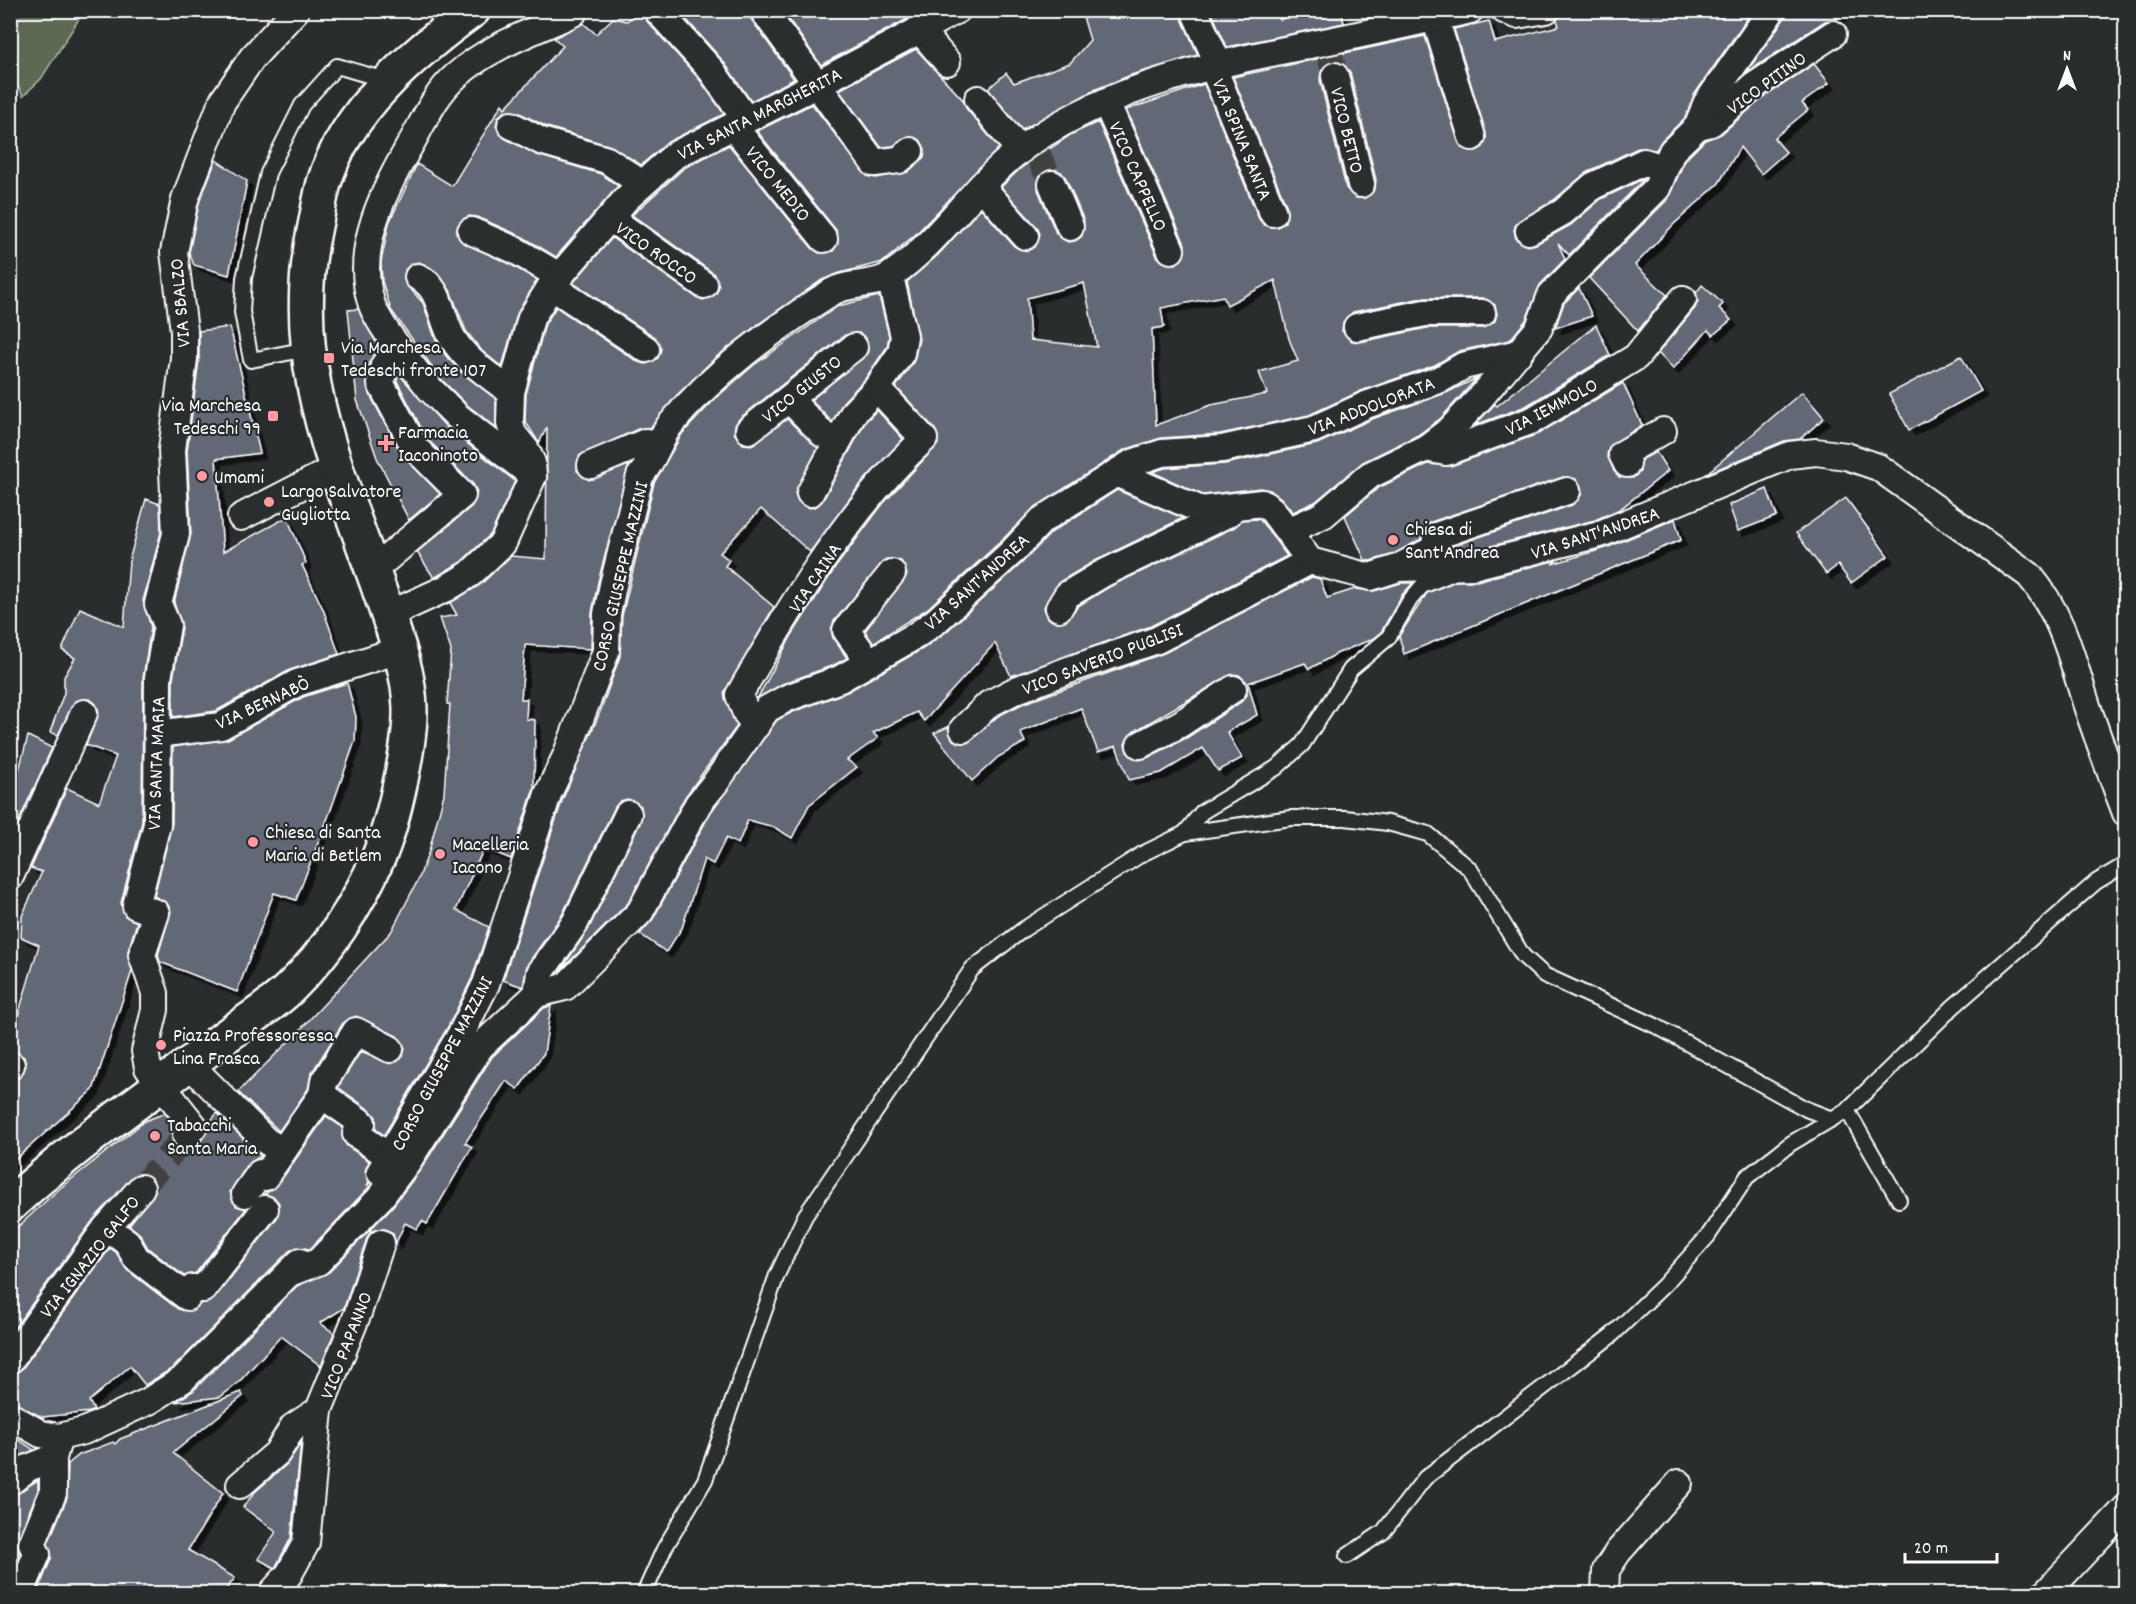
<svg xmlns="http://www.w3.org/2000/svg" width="2136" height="1604" viewBox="0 0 2136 1604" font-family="Dekko,sans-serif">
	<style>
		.green { fill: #5d6b53; stroke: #aeb5a9; stroke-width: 1.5 }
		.building { fill: #646776; stroke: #fff; stroke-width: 1.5; fill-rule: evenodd; filter: url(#shadow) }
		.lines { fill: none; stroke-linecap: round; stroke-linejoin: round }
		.street-tunnel { stroke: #3f4243; stroke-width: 26; stroke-dasharray: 26 13; stroke-linecap: butt }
		.lane-casing { stroke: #fff; stroke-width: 18 }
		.street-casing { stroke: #fff; stroke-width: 30 }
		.secondary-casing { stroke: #fff; stroke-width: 38 }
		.lane { stroke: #2a2d2e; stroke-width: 14 }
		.street { stroke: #2a2d2e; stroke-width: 26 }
		.secondary { stroke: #2a2d2e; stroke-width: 33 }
		.poi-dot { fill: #ff9aa2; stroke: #2a2d2e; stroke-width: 2 }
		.labels { text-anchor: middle; stroke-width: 4.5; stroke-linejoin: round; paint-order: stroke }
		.street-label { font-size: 20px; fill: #fff; stroke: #2a2d2e }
		.poi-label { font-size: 20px; fill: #fff; stroke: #2a2d2e; text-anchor: start }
	</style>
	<defs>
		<filter id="shadow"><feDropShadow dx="5.5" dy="5.5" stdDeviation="0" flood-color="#0009"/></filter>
	</defs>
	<rect width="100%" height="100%" fill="#2a2d2e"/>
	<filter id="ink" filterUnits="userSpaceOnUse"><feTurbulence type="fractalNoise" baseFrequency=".0167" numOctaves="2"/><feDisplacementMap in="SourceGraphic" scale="12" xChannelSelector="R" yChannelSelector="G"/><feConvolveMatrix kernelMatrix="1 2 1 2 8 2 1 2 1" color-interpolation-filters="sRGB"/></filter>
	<g filter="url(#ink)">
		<path class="green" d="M11,10L84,11L41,79L23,96L11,70Z"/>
		<g class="building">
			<path d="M641,10L646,20L700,80L724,114L668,142L641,165L611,146L547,127L518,112H504L498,117L496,126L504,138L537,155L601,174L618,186L556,257L523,237L477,217L469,216L458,225L456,233L465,244L508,263L537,280L517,314L502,367L482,351L466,331L450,290L437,272L419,262L411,264L405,270V283L423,303L435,338L446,356L462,373L496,399V427L467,405L441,379L391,310L382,281L381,262L389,223L417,164L452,186L502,104L505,108L563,46L554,38L583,23L596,34L613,18L627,21Z"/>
			<path d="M678,10H748L751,19L794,79L751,101L723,61Z"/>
			<path d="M782,10H924L821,65Z"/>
			<path d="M1081,10H1178L1198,55L1131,75L1094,90L1022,130L988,89L1006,73L1014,83L1070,63L1090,40Z"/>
			<path d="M1275,10L1280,20L1302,10H1341L1344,23L1227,47L1211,11Z"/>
			<path d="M1605,10H1753L1694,95L1685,118L1662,140L1656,150L1638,148L1587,172L1554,200L1516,223L1514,230L1516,239L1528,246L1536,244L1571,225L1601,199L1645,178L1569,255L1558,243L1565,259L1540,285L1526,320L1510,340L1459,351L1435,365L1361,391L1309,415L1220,434L1161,438L1124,450L1034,508L1001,541L927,609L873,643L865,631L907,575L901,561L886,559L834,621L831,630L833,638L847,658L834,665L782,684L757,699L792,635L835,568L882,505L938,444L935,429L896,387L914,361L919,339L907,282L938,255L981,208L1014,246L1027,251L1035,247L1040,234L1037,227L1001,187L1021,168L1072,134L1098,122L1157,256L1163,262L1176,264L1183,258L1185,244L1126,110L1204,84L1259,219L1264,225L1278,227L1285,222L1287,207L1233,77L1425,36L1458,141L1462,148L1476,151L1483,147L1486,133L1454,29L1489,21L1495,42L1559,26L1557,20L1559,16ZM1331,62H1340L1350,72L1376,180L1375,189L1365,198H1356L1346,188L1320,80L1321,71ZM1053,169L1061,172L1066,178L1084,221L1082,236L1075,241L1068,242L1056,233L1038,190L1040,175ZM1275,280L1289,339L1298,361L1259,372L1267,394L1211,405L1156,425L1152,329L1164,327L1161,308L1223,296L1227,305ZM1084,283L1097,347L1030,340L1027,298ZM1422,298H1483L1495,305L1497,314L1495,321L1483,328H1427L1360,342L1352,341L1342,331L1343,322L1353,312Z"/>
			<path d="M1787,10H1847L1835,20L1825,21L1746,73L1784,19Z"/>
			<path d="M916,49L963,100L966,108L999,148L917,233L883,262L840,273L822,280L757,325L715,358L676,396L650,428H640L579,456L577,471L589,480L629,465L598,582L592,613L591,649L525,645L521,699H527L526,719L535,720L534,788L511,859L484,848L456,910L489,927L472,978L449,1025L384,1135L376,1129V1117L371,1111L338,1087L361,1051L391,1064L403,1056L405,1048L397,1036L356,1016L343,1023L311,1074L308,1089L279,1131L238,1092L298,1032L391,932L419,878L429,851L444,794L450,704H447L451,650L440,618L457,615L450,603L480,585L511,556L546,559L547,427L539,443L525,421L526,394L545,324L556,307L638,362L646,364L658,358L661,349L655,337L573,283L612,238L696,297L703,300L716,294L719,286L713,273L632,215L684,168L729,145L812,248L819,253L833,251L838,244L836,230L757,131L812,104L867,176L876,178L908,172L924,157L925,149L921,141L908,136L893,146L881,147L839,90Z"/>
			<path d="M1814,64L1829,83L1802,103L1808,110L1774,138L1786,152L1761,174L1740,147L1719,183L1673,225L1635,265L1667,295L1638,331L1589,278L1668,199L1685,160L1705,140L1721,134L1763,98Z"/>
			<path d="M216,160L247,181L229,275L194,265L189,253L199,203Z"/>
			<path d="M1702,285L1723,304L1719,308L1731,320L1713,335L1708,330L1673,369L1658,353L1695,308L1698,301L1696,293Z"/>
			<path d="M1579,288L1592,316L1555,328L1564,303Z"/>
			<path d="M879,296L889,336L887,347L865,379L843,402L832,422L811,400L868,353L866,338L859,333L845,335L740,418L735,425L734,433L743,444L752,445L787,419L818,448L795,493L798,501L810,508L817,506L823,500L866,421L877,410L903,439L859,486L810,552L761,509L720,553L729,560L725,566L774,607L724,693L737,726L685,797L628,903L560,971L588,930L641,821V806L628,799L620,801L615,807L562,915L527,965L523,987L503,980L562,801L600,712L620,656L622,616L654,483L682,434L716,398L754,365L838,306Z"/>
			<path d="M358,309L380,349L369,363L368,391L402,455L440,494L409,520L377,458L357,400L348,310Z"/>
			<path d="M1596,325L1610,355L1526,406L1475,425L1495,404L1497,406Z"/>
			<path d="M230,327L260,453L216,459L223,552L287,517L306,563L302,565L323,609L339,654L290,670L216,711L173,717V679L182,627L174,603L191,534L187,451L199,360V331Z"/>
			<path d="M1961,356L1981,391L1909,430L1889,394Z"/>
			<path d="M398,373L446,427L515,481L491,534L461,562L434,578L417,552L472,506L477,492L473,484L427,439L397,381Z"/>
			<path d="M1477,378L1441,418L1418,435L1363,462L1315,502L1293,512L1281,498L1270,490L1260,488L1203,495L1152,472L1165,468L1225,464L1317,444L1372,419L1446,393Z"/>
			<path d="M1623,383L1642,425L1610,446L1607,454L1614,471L1619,477L1633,478L1640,472L1641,460L1656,452L1668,471L1620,509L1595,520L1471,551L1450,552V547L1572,505L1582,494L1581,486L1576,479L1563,477L1431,522L1424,527L1421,539L1394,554L1370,561L1365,560L1345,516L1378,488L1428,464L1451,466L1538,434Z"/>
			<path d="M1802,392L1824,418L1800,439L1784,441L1706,474Z"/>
			<path d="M1767,489L1777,516L1738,531L1729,505Z"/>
			<path d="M1117,490L1183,518L1095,561L1059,582L1044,607L1046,616L1052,621H1066L1078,606L1109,587L1235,527L1242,520L1258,519L1261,521L1287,556L1151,626L1011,676L995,643L924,721L917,712L873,733L878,738L847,760L857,767L809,805L792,838L774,827L748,820L738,844L726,838L713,864L704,859L682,928L666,952L640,934L653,919L711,812L777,720L793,712L847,692L924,648L946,632L1022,563L1052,532Z"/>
			<path d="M1846,498L1888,556L1851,583L1838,565L1826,574L1796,533Z"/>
			<path d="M146,499L160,504L161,532L143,601L151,627L143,678L142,822L121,903L125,916L137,922L128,951L132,971L93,1090L10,1164V1080L19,1078L26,1066L24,1057L10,1050V1015L17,1019L39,945L21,937L22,916L42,872L31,868L67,788L99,803L116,756L86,745L99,712L96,704L90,699L75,701L58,735L50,732L64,693V677L75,658L62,650L80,608L124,627L129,561Z"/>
			<path d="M1675,519L1681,540L1404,654L1399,636L1427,593L1456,581H1477L1557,560L1552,564L1606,548Z"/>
			<path d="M1312,577L1320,579L1327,598L1355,589L1374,591L1401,583H1413L1402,595L1381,632L1372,639L1338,653L1309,669L1305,663L1248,683L1257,715L1227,732L1242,758L1218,771L1203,748L1161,773L1129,780L1116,746L1098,752L1081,708L1020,732L1025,742L998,757L972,781L934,733L948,727L953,740L967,743L998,716L1022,704L1164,653ZM1232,674L1239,675L1246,681L1247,695L1241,702L1188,737L1147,758L1139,760L1127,752L1125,744L1133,732Z"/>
			<path d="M347,683L356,717L355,741L330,812L296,900L274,893L237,992L160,962L158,955L171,911L167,903L154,896L172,824L173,747L228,739L303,697Z"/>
			<path d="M28,736L52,748L13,834L10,833V804Z"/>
			<path d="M551,1006L544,1053L518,1089L506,1081L465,1143L472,1147L427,1224L422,1221L417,1229L405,1223L395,1245L393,1233L385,1229L371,1231L367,1238L344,1308L320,1323L334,1333L321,1366L281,1336L237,1384L220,1397L175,1402L193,1391L297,1286L329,1272L392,1207L421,1169L492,1057L544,1008Z"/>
			<path d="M165,1113L175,1126L171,1133L172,1142L183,1151L191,1150L198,1145L208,1130L209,1123L217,1113L261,1156L248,1164L230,1192L236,1206L246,1209L196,1273L184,1276L148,1248L140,1234L129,1225L156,1190L150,1176L136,1174L94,1219L10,1334V1234L59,1189L145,1121Z"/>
			<path d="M326,1116L343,1128V1140L347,1146L369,1161L365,1171L369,1181L367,1186L370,1182L372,1184L310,1249L297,1247L289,1251L173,1368L145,1385L130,1366L89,1401L94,1410L90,1412L42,1417L10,1401L12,1374L22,1369L110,1248L116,1252L127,1270L178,1309L193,1311L200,1304L214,1299L277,1218L279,1203L274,1197L263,1195L277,1186Z"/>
			<path d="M241,1392L243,1396L173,1453L223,1493L188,1550L235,1578L223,1593H37L51,1559L48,1543L67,1498L68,1464L79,1455L113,1442L115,1444L120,1439Z"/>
			<path d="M10,1434L34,1450L10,1463Z"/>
			<path d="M301,1443L291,1538L275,1568L258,1559L276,1532L243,1507L255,1492L287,1464Z"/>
			<path d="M38,1480V1490L18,1539L20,1555L10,1578V1497Z"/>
		</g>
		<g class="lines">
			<g class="street-tunnel">
				<path d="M1329,51L1335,76"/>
				<path d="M1035,149L1052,184"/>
				<path d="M141,1188L186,1136"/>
			</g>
			<defs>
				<g id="lane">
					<path d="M307,349L251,360L242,312L244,278L268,173L302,105L337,66L388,81"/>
					<path d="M1185,833L1202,812L1276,768L1302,745L1351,669L1388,638L1410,600L1422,586L1451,574"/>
					<path d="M1847,1110L1899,1200"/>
					<path d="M1347,1556L1383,1532L1425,1478L1612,1335L1664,1285L1708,1236L1747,1177L1790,1144L1847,1110L1953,1007L2096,882L2126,864"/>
					<path d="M644,1594L664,1549L705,1480L777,1275L805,1216L972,969L1024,929L1142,854L1185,833L1291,818H1345L1388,823L1428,834L1470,869L1523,956L1544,975L1656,1026L1806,1109L1832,1119"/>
				</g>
				<g id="street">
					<path d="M657,10L712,71L746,120"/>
					<path d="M763,10L874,163L899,160L910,151"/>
					<path d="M1194,10L1218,63"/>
					<path d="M1504,10L1517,15L1546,10"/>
					<path d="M1435,18L1472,137"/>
					<path d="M919,29L947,62"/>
					<path d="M1212,65L1273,213"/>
					<path d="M1335,76L1361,184"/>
					<path d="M978,99L1020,151"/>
					<path d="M1106,102L1171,250"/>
					<path d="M511,125L541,141L607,160L642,184"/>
					<path d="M1698,126L1711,123L1754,86L1833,34"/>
					<path d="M734,127L824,239"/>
					<path d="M1052,184L1070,227"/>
					<path d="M981,186L1025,236"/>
					<path d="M610,218L704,285"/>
					<path d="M471,231L515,250L559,276"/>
					<path d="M1529,231L1563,212L1593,186L1644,162L1663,168"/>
					<path d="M418,277C442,288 440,318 453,339C467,362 491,377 511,392"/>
					<path d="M551,286L646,349"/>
					<path d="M1357,327L1425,313H1482"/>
					<path d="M401,352C391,337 378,322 372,305C352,248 386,187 414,138C426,116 437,92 457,75C489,46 535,31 573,13"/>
					<path d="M789,399L823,434"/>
					<path d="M749,430L854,347"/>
					<path d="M1426,448L1446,452L1533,420L1636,357L1683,299"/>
					<path d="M1627,464L1622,454L1663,431"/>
					<path d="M591,465L646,442"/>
					<path d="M1116,473L1132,463L1162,453L1222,449L1314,429L1366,405L1441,379L1463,366L1519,353"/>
					<path d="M810,493L854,412L877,388"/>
					<path d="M241,517L336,468"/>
					<path d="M1288,531L1323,515L1370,475L1426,448L1451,429L1482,396L1539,328L1551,295L1657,188L1672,151L1698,126L1706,104L1772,10"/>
					<path d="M1403,565L1435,549L1436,536L1567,491"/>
					<path d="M372,571L462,495L415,448L381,384L384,365L401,352L430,389L457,416L533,476"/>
					<path d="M1059,608L1067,595L1102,574L1229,513"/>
					<path d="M388,615L447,588L470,574L503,543L533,476L532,463L526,450L513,434L510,423L511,392L531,318L551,286L626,199L675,155L816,85L957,10"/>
					<path d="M869,662L846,630L892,573"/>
					<path d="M756,726L746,713L739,695C790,607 849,508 924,439L877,388L901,353L904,336L890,277"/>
					<path d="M963,729L989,704L1016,690L1074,668L1157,640L1310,561"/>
					<path d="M157,734L221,726L297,683L399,650"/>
					<path d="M1140,745L1180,724L1233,689"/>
					<path d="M10,877L84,713"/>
					<path d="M537,994L540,973L575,923L628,814"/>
					<path d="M189,1064L266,1141L283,1151L322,1095L362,1123L356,1134L390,1157"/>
					<path d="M10,1065H11"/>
					<path d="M322,1095L324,1082L356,1031L390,1049"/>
					<path d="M186,1136L194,1126L148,1068L145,1051L155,1010V993L142,955L156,913L136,906L157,824L158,678L167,625L158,604L176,534L172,450L184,358V331L174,252L185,199L222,102L252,58L296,10"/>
					<path d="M380,1172L462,1032L486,984L548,794L566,756L606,651L607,614L613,585L640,476C654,461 658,441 670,425C714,372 772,330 830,293C848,281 875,287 891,275C944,239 977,178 1031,142C1120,82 1221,63 1324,42C1373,32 1421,21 1470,10"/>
					<path d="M245,1194L260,1173L265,1177L283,1151"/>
					<path d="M106,1228L127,1242L136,1258L187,1297L193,1288L203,1289L265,1209"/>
					<path d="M289,1273L318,1262L381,1197L408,1161L480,1047L537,994L565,987L640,912L698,804L716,782L767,709L787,698L840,679L915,636L936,621L1012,552L1042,520L1116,473L1201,510L1262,503L1272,510L1310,561L1370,577L1398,568L1473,566L1600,534L1790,455L1816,452L1846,456L1878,467L2029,575C2063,615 2072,660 2088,709C2100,744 2113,779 2126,813"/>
					<path d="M10,1360L106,1228L141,1188"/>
					<path d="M10,1416L41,1434L59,1437L84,1431L149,1401L182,1380L300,1262"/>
					<path d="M10,1482L28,1468L53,1458"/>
					<path d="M240,1485L277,1453L293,1427L319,1410L358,1313L381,1243"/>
					<path d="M20,1594L37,1554L32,1544L53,1493V1458L59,1437"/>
					<path d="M271,1594L289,1574L306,1543L319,1410"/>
					<path d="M1605,1594L1606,1570L1618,1552L1679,1483"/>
					<path d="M2045,1594L2126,1508"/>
				</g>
				<path id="secondary" d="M10,1205C76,1144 150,1094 221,1040C243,1023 271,1007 290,988C328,951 358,904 379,856C393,824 411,744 410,708C409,666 390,623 377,583C334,461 286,358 315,226C318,212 320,197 324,183C345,111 414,53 473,10"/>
			</defs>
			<use href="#lane" class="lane-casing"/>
			<use href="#street" class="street-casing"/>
			<use href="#secondary" class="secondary-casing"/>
			<use href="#lane" class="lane"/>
			<use href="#street" class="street"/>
			<use href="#secondary" class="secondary"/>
		</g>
	</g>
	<g class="poi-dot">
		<rect x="323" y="352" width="12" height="12" rx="3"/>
		<rect x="267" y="410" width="12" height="12" rx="3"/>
		<path d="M383 434h6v6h6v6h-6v6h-6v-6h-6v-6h6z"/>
		<circle cx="202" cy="476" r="6"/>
		<circle cx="269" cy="502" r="6"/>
		<circle cx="1393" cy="540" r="6"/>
		<circle cx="253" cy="842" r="6"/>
		<circle cx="440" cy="854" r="6"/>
		<circle cx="161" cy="1045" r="6"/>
		<circle cx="155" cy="1136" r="6"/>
	</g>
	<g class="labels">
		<g class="street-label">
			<text transform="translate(1766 82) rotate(-36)" y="7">VICO PITINO</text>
			<text transform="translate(759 113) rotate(-27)" y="7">VIA SANTA MARGHERITA</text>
			<text transform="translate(1348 130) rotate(76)" y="7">VICO BETTO</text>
			<text transform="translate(1243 139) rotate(68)" y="7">VIA SPINA SANTA</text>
			<text transform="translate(1139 176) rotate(66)" y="7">VICO CAPPELLO</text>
			<text transform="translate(779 183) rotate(51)" y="7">VICO MEDIO</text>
			<text transform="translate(657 252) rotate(35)" y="7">VICO ROCCO</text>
			<text transform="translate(179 303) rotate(-95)" y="7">VIA SBALZO</text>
			<text transform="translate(801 388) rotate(-39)" y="7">VICO GIUSTO</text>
			<text transform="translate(1371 405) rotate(-21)" y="7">VIA ADDOLORATA</text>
			<text transform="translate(1551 406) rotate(-28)" y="7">VIA IEMMOLO</text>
			<text transform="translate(1595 532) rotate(-18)" y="7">VIA SANT'ANDREA</text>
			<text transform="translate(619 576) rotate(-77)" y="7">CORSO GIUSEPPE MAZZINI</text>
			<text transform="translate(814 577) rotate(-56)" y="7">VIA CAINA</text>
			<text transform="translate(976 581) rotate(-42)" y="7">VIA SANT'ANDREA</text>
			<text transform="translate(1102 658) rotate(-21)" y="7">VICO SAVERIO PUGLISI</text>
			<text transform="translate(262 702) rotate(-25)" y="7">VIA BERNABÒ</text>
			<text transform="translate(155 763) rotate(-88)" y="7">VIA SANTA MARIA</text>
			<text transform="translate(441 1063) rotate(-62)" y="7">CORSO GIUSEPPE MAZZINI</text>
			<text transform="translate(89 1256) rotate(-52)" y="7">VIA IGNAZIO GALFO</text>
			<text transform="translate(345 1345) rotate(-69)" y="7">VICO PAPANNO</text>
		</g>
		<g class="poi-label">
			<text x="341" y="353">Via Marchesa<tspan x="341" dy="23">Tedeschi fronte 107</tspan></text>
			<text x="261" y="411" text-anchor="end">Via Marchesa<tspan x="261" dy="23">Tedeschi 99</tspan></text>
			<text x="398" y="438">Farmacia<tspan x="398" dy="23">Iaconinoto</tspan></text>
			<text x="214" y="483">Umami</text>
			<text x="281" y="497">Largo Salvatore<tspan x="281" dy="23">Gugliotta</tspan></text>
			<text x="1405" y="535">Chiesa di<tspan x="1405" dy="23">Sant'Andrea</tspan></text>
			<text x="265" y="838">Chiesa di Santa<tspan x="265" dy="23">Maria di Betlem</tspan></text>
			<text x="452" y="850">Macelleria<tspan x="452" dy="23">Iacono</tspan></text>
			<text x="173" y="1041">Piazza Professoressa<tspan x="173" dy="23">Lina Frasca</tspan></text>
			<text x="167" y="1131">Tabacchi<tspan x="167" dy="23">Santa Maria</tspan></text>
		</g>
	</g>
	<rect width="2136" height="1604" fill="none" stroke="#2a2d2e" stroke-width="36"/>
	<rect x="18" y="18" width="2100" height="1568" fill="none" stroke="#fff" stroke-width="2" filter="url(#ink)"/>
	<g transform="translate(2067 69)" stroke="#2a2d2e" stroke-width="4.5" paint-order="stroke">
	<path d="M0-4.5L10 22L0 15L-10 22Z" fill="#ffffff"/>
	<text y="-9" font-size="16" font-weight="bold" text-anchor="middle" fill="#ffffff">N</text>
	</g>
	<path d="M1905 1553v9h92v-9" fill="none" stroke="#ffffff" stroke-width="3"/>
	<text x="1914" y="1553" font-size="18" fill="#ffffff" stroke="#2a2d2e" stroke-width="4.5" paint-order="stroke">20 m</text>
</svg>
